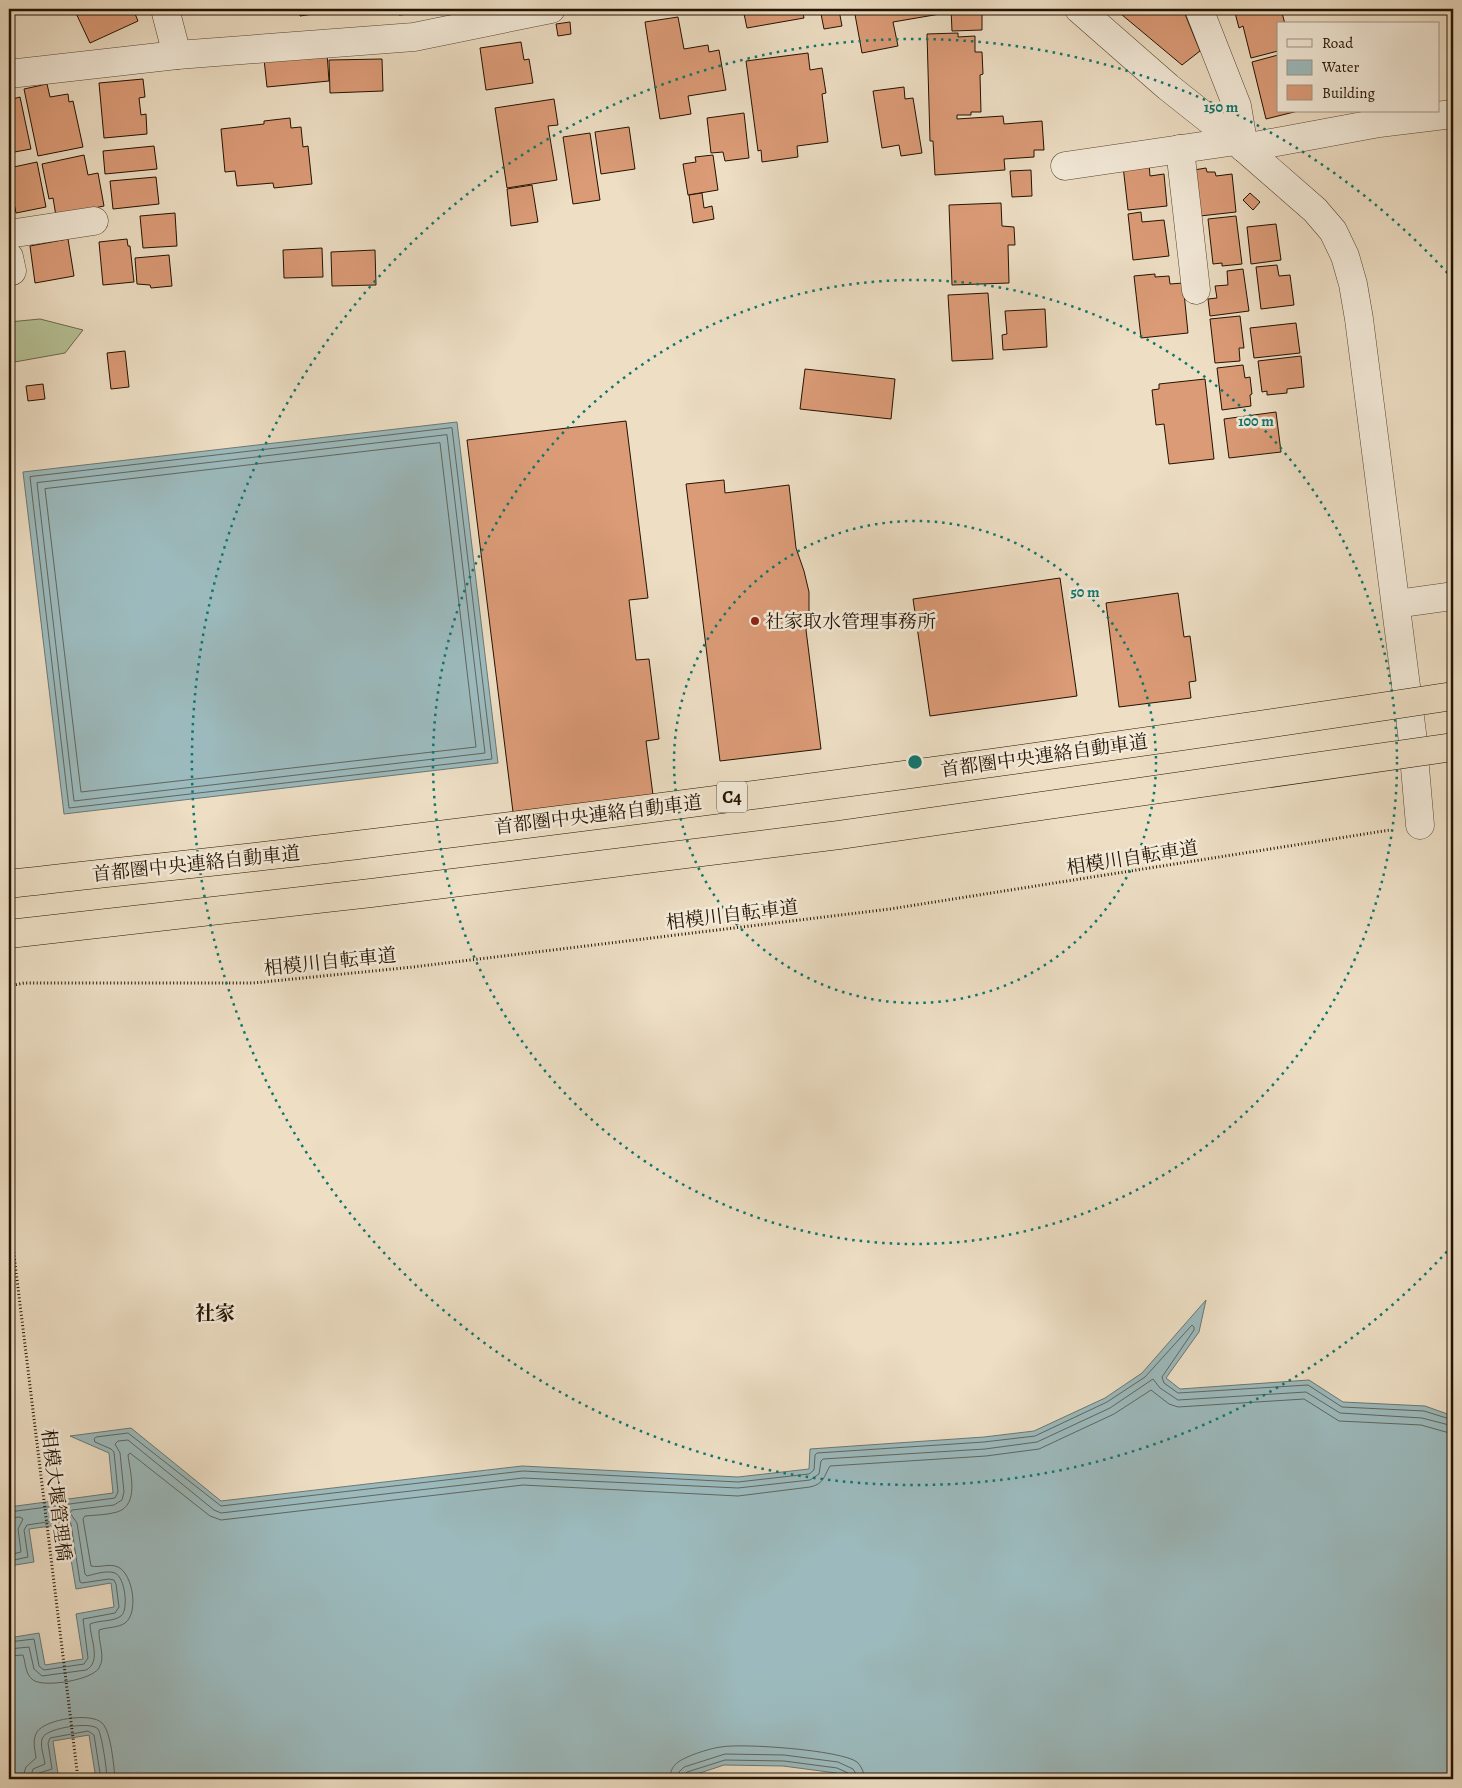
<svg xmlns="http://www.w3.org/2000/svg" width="1462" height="1788" viewBox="0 0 1462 1788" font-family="Alegreya,'Noto Serif JP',serif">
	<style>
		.green { fill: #b5c296; stroke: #6c6a4b }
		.water { fill: #9cbabd; stroke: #6c7771 }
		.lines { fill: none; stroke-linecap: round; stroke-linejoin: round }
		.shore { stroke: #60665e; stroke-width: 1 }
		.building { fill: #db9b77; stroke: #231200 }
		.street-casing { stroke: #564531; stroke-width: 29 }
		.path { stroke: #231200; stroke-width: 3; stroke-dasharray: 1 2.5; stroke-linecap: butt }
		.street { stroke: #f3ead9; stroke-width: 28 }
		.highway-bridge-casing { stroke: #231200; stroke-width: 29; stroke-linecap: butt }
		.highway-bridge { stroke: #eddec4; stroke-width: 28 }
		.ring { fill: none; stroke: #0f766e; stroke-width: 2.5; stroke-dasharray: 2.5 5 }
		.poi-dot { fill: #8f2418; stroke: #f3ead9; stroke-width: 2 }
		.labels { text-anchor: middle; stroke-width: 5; stroke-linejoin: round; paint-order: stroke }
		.shield { fill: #f3ead9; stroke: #615341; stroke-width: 1 }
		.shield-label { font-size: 18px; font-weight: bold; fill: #231200 }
		.poi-label { font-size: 19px; fill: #231200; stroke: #f3ead9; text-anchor: start }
		.street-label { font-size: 19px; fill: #231200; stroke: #f3ead9 }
		.neighbourhood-label { font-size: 20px; font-weight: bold; fill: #231200; stroke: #f3ead9 }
		.centre { fill: #0f766e; stroke: #f3ead9; stroke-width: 2.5 }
		.ring-label { font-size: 15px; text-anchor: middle; font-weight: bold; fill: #0f766e; stroke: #f3ead9; stroke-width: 5; stroke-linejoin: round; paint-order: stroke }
	</style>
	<rect width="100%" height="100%" fill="#eddec4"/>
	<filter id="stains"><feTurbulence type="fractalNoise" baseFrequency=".004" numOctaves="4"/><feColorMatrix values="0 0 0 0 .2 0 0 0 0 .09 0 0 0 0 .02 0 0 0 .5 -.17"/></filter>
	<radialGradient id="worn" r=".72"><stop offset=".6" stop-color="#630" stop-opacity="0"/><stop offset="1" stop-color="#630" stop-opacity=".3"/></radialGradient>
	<path class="green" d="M40,319L83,330L65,353L9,363V322Z"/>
	<g class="water">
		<path d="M457,422L498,763L64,814L23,472Z"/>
		<path d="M1206,1300L1199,1332L1166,1378L1180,1389L1309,1380L1343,1402L1425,1406L1453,1416V1779H851L836,1773L783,1766L724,1765L682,1779H96L89,1735L53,1741L58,1774L26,1779H9V1638L39,1633L45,1665L83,1659L76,1614L114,1607L111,1583L76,1589L65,1524L29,1529L34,1562L9,1566V1507L113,1493L109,1453L70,1436L131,1428L221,1501L522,1466L738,1477L809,1469L810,1449L984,1437L1034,1431L1105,1398L1142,1373Z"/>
	</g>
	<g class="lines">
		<g class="shore">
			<path d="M452,428L492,759L69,808L30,477Z"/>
			<path d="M447,435L485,753L74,801L37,483Z"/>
			<path d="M440,443L476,747L81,792L45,489Z"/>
			<path d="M9,1512L115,1498L118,1492L114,1452L111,1449L95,1442L94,1439L96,1437L128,1433L221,1506L523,1471L738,1482L809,1474L814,1470L815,1455L817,1453L984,1442L1035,1436L1107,1402L1145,1377L1192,1325L1194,1327V1330L1162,1377L1164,1383L1178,1393L1308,1385L1342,1407L1424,1411L1453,1420"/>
			<path d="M9,1518L20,1517L23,1519L18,1529L21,1552L9,1555"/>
			<path d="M9,1561L28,1557L24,1530L27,1525L67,1519L71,1524L80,1582L82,1583L109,1579L114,1580L116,1584L119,1607L115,1613L83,1619L88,1658L84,1664L44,1670L39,1666L34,1639L9,1642"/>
			<path d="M9,1649L29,1647L34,1669L42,1676L86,1670C102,1662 90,1638 90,1624C99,1620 113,1622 121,1616C129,1610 125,1577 115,1573C107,1570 95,1574 87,1576L85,1574L77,1523L70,1513L72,1510L114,1505L122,1500L124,1492L120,1453L115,1444L118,1441L128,1440L214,1510L221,1513L523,1478L738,1488L810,1480L819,1474L821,1461L823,1459L985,1449L1037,1442L1110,1408L1153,1379L1160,1388L1178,1400L1306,1392L1340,1413L1422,1418L1453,1426"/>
			<path d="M9,1656L23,1655C26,1664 25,1674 33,1680C44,1688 92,1680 99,1668C106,1657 98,1642 99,1630C107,1627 118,1628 125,1623C139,1613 133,1574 118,1567C109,1563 100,1568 91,1566L83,1519L85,1516C96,1515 107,1515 117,1512C140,1505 130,1472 128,1455L130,1453L210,1516L221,1520L523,1485L738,1496L810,1487C824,1484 824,1476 830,1466L986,1456L1039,1449L1114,1414L1151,1390L1169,1404L1178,1407L1304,1399L1339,1421L1421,1425L1453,1434"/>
			<path d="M22,1779L26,1767L36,1758C35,1749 32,1740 37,1732C45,1719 92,1712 102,1723C111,1731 114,1767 115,1779"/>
			<path d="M30,1779L33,1769L45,1764C44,1756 39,1744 43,1737C48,1728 91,1721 98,1729C102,1735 107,1771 107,1779"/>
			<path d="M36,1779L39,1773L52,1769L48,1743L50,1738L88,1731L94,1735L101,1779"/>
			<path d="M670,1779C670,1774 671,1769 675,1765C681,1757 711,1748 721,1747C742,1743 841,1750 857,1762C862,1767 864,1773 865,1779"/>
			<path d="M678,1779L679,1772L684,1767L725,1754L784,1755L838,1762L853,1769L856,1774L857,1779"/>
			<path d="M684,1779V1775L687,1772L725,1760L784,1761L837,1768L848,1773L851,1779"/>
		</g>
	</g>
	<g class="building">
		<path d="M74,9H133L138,21L90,43Z"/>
		<path d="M299,9H340V10L300,16Z"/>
		<path d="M399,9H430V12L399,15Z"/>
		<path d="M743,9H802L804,18L747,28Z"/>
		<path d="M820,9H844L839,10L842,26L824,29Z"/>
		<path d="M854,9H939L940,14L893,22L898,46L862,53Z"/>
		<path d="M951,9H982V30L952,31Z"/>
		<path d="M1115,9H1183L1200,51L1182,65Z"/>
		<path d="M1234,9H1281L1285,24H1278V51L1251,58L1243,26L1239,28Z"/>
		<path d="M678,17L684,49L708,45L709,52L719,50L726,90L688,96L691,114L660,119L645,22Z"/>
		<path d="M570,22L571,34L558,36L556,24Z"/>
		<path d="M958,33V37L975,36V52H982L983,74L980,75L981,112H971V115H957V119L1003,116L1004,124L1042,121L1044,150H1034V157L1004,159L1005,170L935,175L933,141H930L927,34Z"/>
		<path d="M521,42L524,60L529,59L533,83L486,90L480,48Z"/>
		<path d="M327,53L329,81L267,87L264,59Z"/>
		<path d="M808,53L810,70L822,68L826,93L822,94L828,142L797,146L798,157L762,162L761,150L758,151L746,61Z"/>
		<path d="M1278,55V111H1298L1266,119L1252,62Z"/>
		<path d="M382,59L383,91L330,93L329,60Z"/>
		<path d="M143,79L145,97L139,98L141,115L146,114L147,134L104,138L99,83Z"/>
		<path d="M47,84L50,97L68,94L69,102L73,101L83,147L38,156L24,89Z"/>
		<path d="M904,87L905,99L913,98L922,153L901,156L899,145L882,148L873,91Z"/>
		<path d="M20,97L31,149L9,153V100Z"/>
		<path d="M554,99L558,125L548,126L557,180L507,188L495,108Z"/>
		<path d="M744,113L749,158L725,161L723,152L711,153L707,118Z"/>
		<path d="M290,118L291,128L301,127L303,147L308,146L312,184L274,188L273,183L237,186L235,171L225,172L221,129L264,124V121Z"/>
		<path d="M629,127L635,169L601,174L595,132Z"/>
		<path d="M590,133L600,200L573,204L563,137Z"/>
		<path d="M154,146L157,169L105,174L103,151Z"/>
		<path d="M84,155L88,175L98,173L104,206L56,216L53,198L49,199L42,164Z"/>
		<path d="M713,155L718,190L688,195L683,164L696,162L695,157Z"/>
		<path d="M37,162L46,207L16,213L9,178V168Z"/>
		<path d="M1149,163L1150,176L1164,174L1167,206L1128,210L1123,166Z"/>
		<path d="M1206,168L1207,172H1215L1216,176L1232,174L1236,212L1200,216L1194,170Z"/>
		<path d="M1031,170L1032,196L1012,197L1010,171Z"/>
		<path d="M156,177L159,204L113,209L110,181Z"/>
		<path d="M532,185L538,222L511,226L507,189Z"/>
		<path d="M702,193L704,208L712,206L714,219L693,223L689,195Z"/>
		<path d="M1250,193L1260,202L1253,210L1243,200Z"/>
		<path d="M1001,203L1002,226L1014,227L1015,245H1008L1009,283L952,285L949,205Z"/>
		<path d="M1141,212L1142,222L1164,220L1169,256L1133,260L1128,214Z"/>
		<path d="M175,213L177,246L143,248L140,216Z"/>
		<path d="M1236,216L1242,264L1222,266V263L1213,264L1208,219Z"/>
		<path d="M1276,224L1281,260L1251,264L1247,227Z"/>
		<path d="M68,239L74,276L35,283L30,246Z"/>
		<path d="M127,239L128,246H130L134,282L103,285L99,242Z"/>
		<path d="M322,248L323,277L284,278L283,250Z"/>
		<path d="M375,250L376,285L332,286L331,252Z"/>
		<path d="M169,255L172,286L151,288L150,285L137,284L135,258Z"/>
		<path d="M1277,265L1279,276L1290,275L1294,305L1261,309L1256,267Z"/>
		<path d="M1243,269L1249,311L1210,316L1208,299L1217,298L1215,286L1228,285L1227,271Z"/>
		<path d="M1155,274V277L1169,276L1170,284L1183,283L1188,333L1141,338L1134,276Z"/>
		<path d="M988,293L993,359L952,361L948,295Z"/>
		<path d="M1045,309L1047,347L1003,350L1002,335L1007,334L1005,311Z"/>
		<path d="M1240,316L1244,348H1239L1240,361L1215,363L1210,319Z"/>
		<path d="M1296,323L1300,353L1254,358L1250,328Z"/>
		<path d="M125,351L129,387L111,389L107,353Z"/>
		<path d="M1301,356L1304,387L1287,389V393L1267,395V391L1262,392L1258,361Z"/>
		<path d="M1243,365L1245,378L1250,377L1252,394L1250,395L1251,406L1222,410L1217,368Z"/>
		<path d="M805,369L895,379L891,419L800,409Z"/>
		<path d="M1205,379L1214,459L1169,464L1164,424L1156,425L1152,390L1159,389V384Z"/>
		<path d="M43,384L45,399L28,401L26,386Z"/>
		<path d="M1276,412L1281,452L1229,458L1224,419Z"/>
		<path d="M626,421L648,598L629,600L636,660L649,659L659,739L646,741L653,795L513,812L467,440Z"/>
		<path d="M724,480L725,493L789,485L796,548L804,571L809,592V611L806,630L821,749L720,761L686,484Z"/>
		<path d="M1060,578L1077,696L930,716L913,599Z"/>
		<path d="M1178,593L1184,637L1190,636L1196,681L1189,682L1191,698L1119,707L1106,603Z"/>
	</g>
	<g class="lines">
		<defs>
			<g id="street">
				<path d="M165,9L177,55"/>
				<path d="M1079,9L1168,87L1236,141L1315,210L1333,231L1345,256L1353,284L1359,319L1412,733L1420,825"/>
				<path d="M1199,9L1237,106L1244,148"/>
				<path d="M9,74L177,55L414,37L551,9"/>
				<path d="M1244,148L1379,123L1453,114"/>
				<path d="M1180,149L1196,290"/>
				<path d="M1065,166L1236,141"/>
				<path d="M9,234L94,221"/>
				<path d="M9,257L12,271"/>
				<path d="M1396,604L1453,596"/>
			</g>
		</defs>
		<use href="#street" class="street-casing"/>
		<g class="path">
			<path d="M9,986L24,983H253L413,967L890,909L1390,830"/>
			<path d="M9,1214L78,1779"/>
		</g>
		<use href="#street" class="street"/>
		<defs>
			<g id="highway-bridge">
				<path d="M9,884C128,870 247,859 365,844C729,800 1092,751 1453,696"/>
				<path d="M9,934L371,893L839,835L1453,747"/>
			</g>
		</defs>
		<use href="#highway-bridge" class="highway-bridge-casing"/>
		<use href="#highway-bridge" class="highway-bridge"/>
	</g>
	<g class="ring">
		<circle cx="915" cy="762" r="241"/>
		<circle cx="915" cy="762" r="482"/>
		<path d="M1452 1246A723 723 0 1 1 1452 278"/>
	</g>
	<circle class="poi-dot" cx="755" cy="621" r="5"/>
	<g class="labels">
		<rect class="shield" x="717" y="781.5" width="30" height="31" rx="4"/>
		<g class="shield-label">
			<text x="732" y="803">C4</text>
		</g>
		<g class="poi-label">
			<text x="765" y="628">社家取水管理事務所</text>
		</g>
		<g class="street-label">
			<text transform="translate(1044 755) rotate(-8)" y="7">首都圏中央連絡自動車道</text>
			<text transform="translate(598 814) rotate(-7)" y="7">首都圏中央連絡自動車道</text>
			<text transform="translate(1132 857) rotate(-9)" y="7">相模川自転車道</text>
			<text transform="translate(196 863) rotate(-6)" y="7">首都圏中央連絡自動車道</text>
			<text transform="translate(732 914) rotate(-7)" y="7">相模川自転車道</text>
			<text transform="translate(330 961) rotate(-6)" y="7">相模川自転車道</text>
			<text transform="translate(57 1495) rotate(83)" y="7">相模大堰管理橋</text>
		</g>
		<g class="neighbourhood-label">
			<text x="215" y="1320">社家</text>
		</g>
	</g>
	<circle cx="915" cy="762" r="8" class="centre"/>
	<g class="ring-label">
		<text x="1221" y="112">150 m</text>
		<text x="1256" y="426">100 m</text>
		<text x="1085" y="597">50 m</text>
	</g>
	<rect width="1462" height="1788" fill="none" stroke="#eddec4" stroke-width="30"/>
	<rect x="10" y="10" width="1442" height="1768" fill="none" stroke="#231200" stroke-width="2.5"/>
	<rect x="15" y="15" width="1432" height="1758" fill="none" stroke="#231200"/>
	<rect x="1277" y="22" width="162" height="90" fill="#f3ead9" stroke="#a09482"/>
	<rect x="1287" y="39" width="25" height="8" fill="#f3ead9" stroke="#a09482"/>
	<text x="1322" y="48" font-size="15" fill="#231200">Road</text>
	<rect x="1287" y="60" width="25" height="15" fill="#9cbabd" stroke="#a09482"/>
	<text x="1322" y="72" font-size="15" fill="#231200">Water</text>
	<rect x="1287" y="85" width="25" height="15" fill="#db9b77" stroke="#a09482"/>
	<text x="1322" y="98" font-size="15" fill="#231200">Building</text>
	<rect width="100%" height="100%" filter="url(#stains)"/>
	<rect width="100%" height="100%" fill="url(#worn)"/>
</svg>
